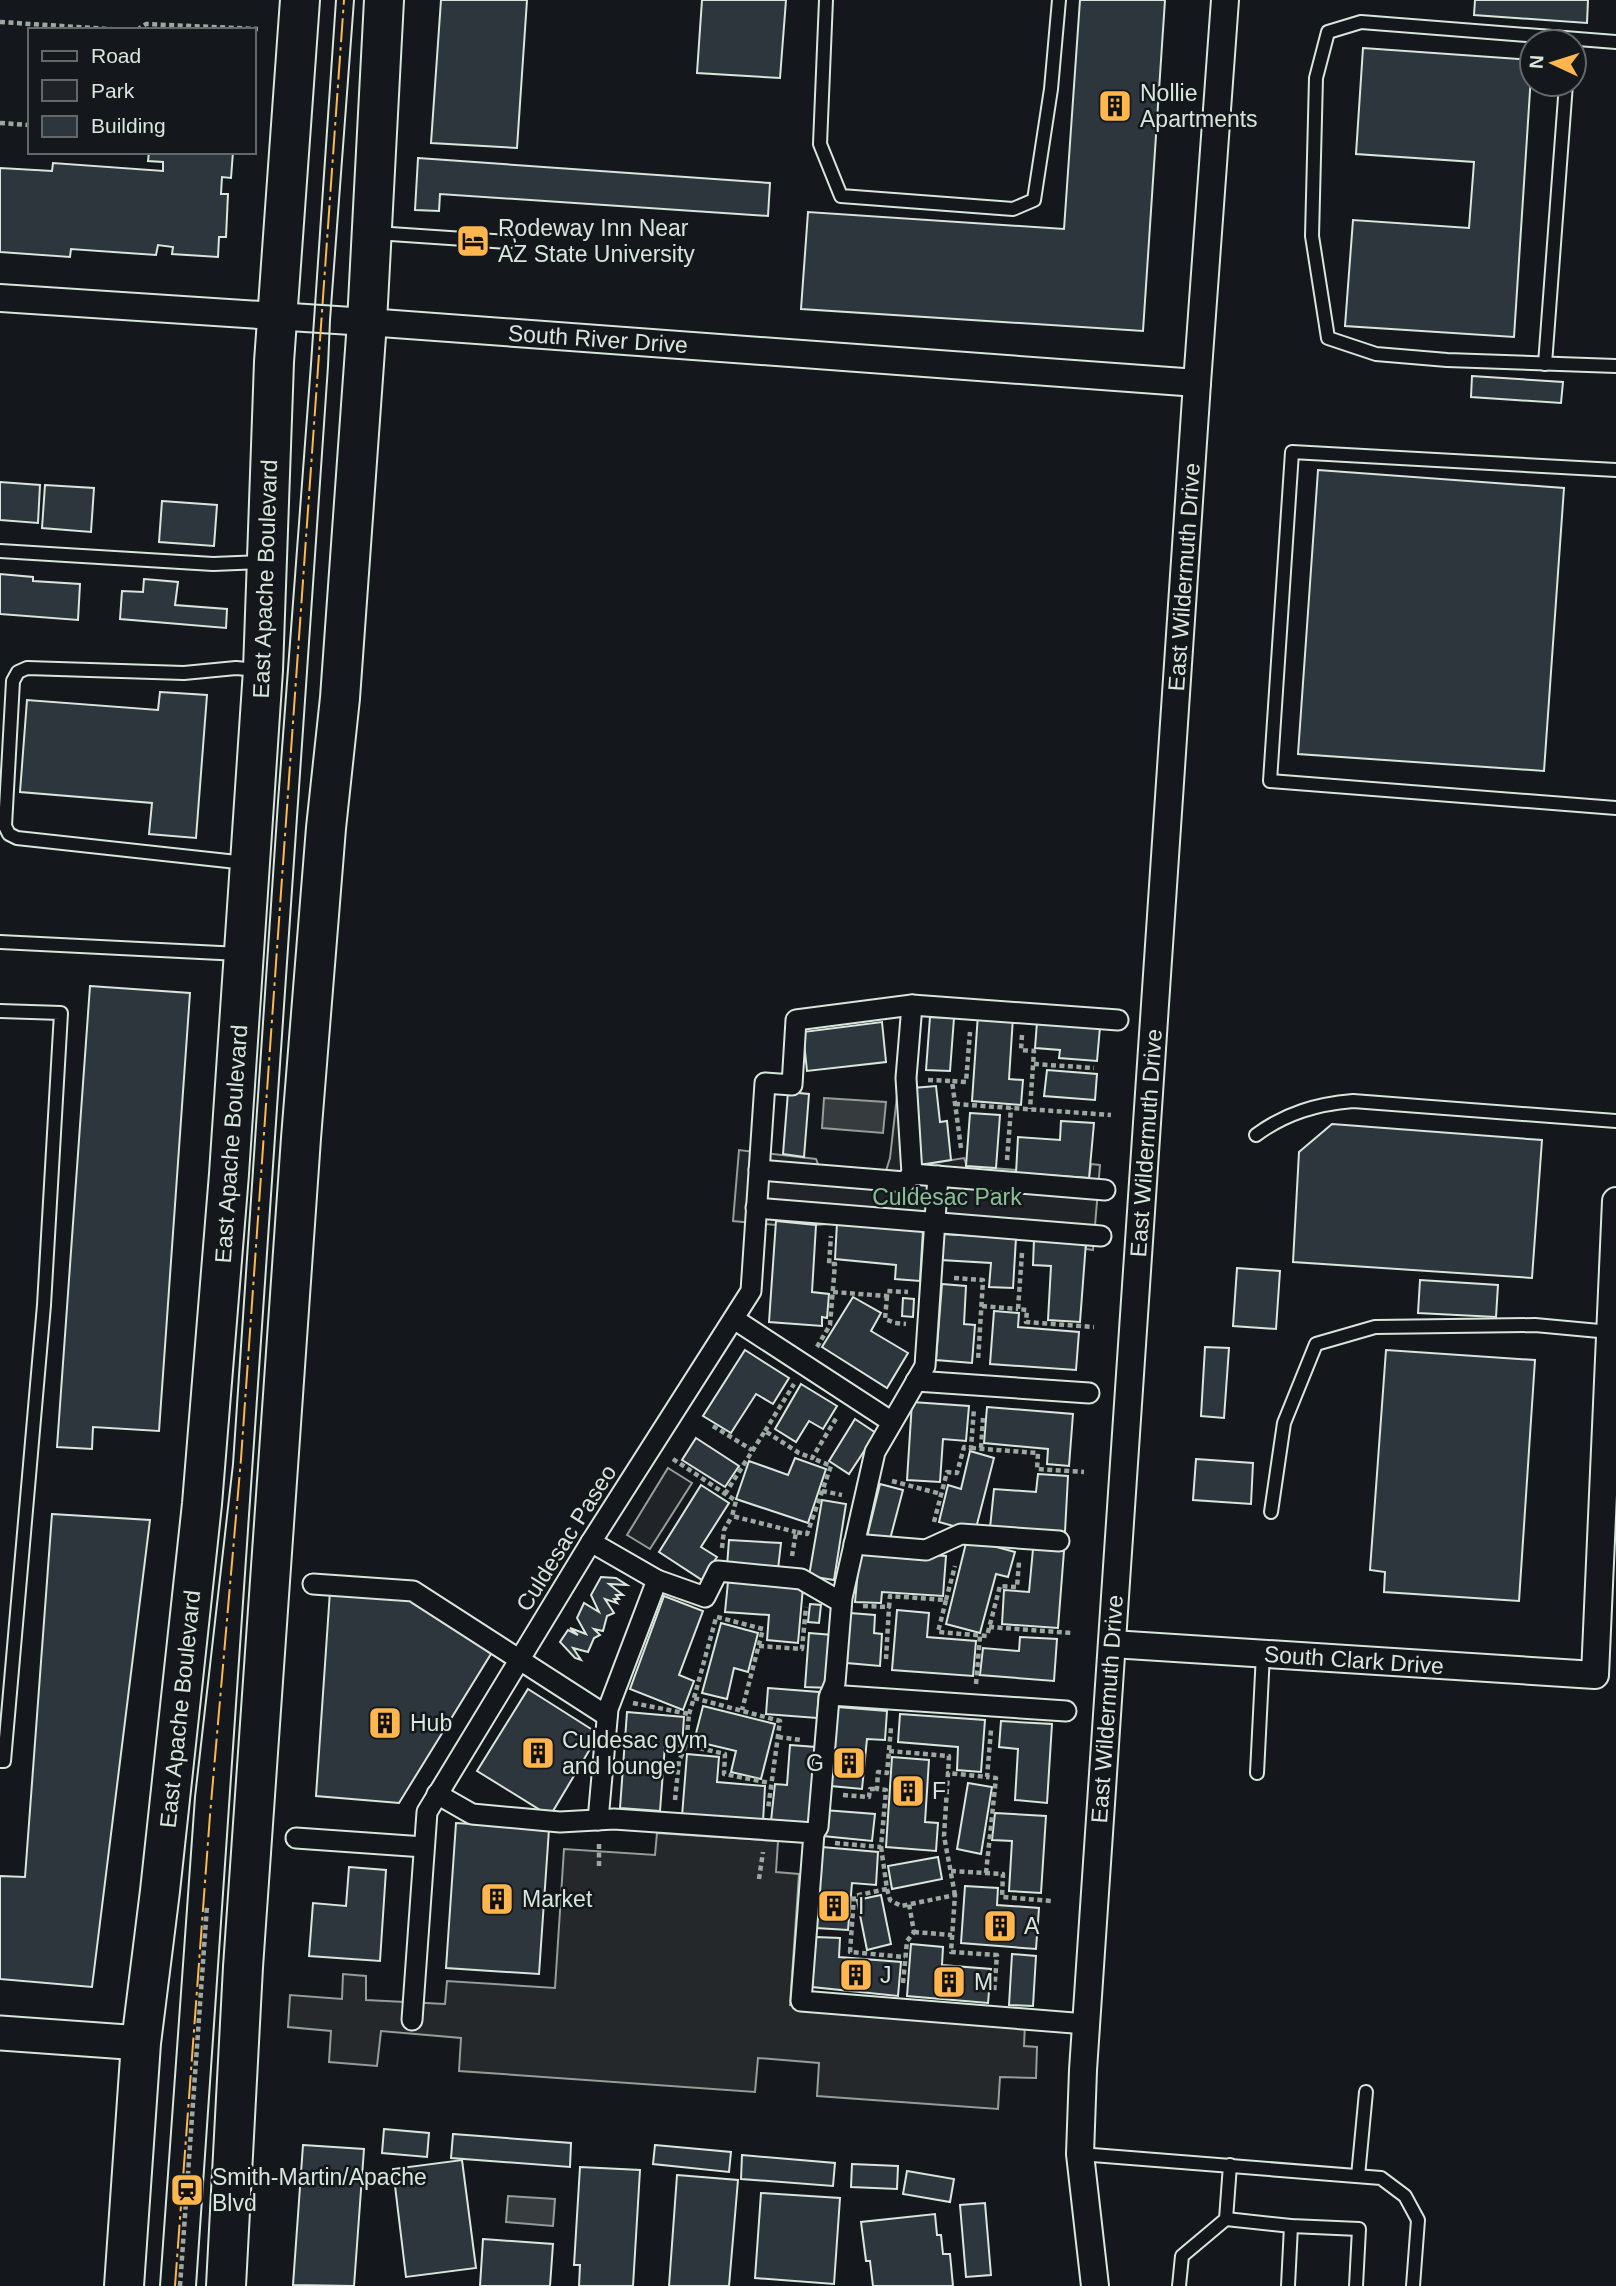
<svg xmlns="http://www.w3.org/2000/svg" width="1616" height="2286" viewBox="0 0 1616 2286" font-family="Arial,sans-serif">
	<style>
		.green { fill: #202428; stroke: #939e99; stroke-width: 2 }
		.parking { fill: #24282b; stroke: #939e99; stroke-width: 2 }
		.water { fill: #363b3e; stroke: #939e99; stroke-width: 2 }
		.building { fill: #2c363c; stroke: #d8e6dc; stroke-width: 2 }
		.lines { fill: none; stroke-linecap: round; stroke-linejoin: round }
		.service-casing { stroke: #d8e6dc; stroke-width: 16 }
		.pedestrian-casing { stroke: #d8e6dc; stroke-width: 23 }
		.minor-casing { stroke: #d8e6dc; stroke-width: 30 }
		.tertiary-casing { stroke: #d8e6dc; stroke-width: 37 }
		.primary-casing { stroke: #d8e6dc; stroke-width: 42 }
		.path { stroke: #9da8a2; stroke-width: 4.5; stroke-dasharray: 5 3.5; stroke-linecap: butt }
		.service { stroke: #14181c; stroke-width: 12 }
		.pedestrian { stroke: #14181c; stroke-width: 19 }
		.minor { stroke: #14181c; stroke-width: 26 }
		.tertiary { stroke: #14181c; stroke-width: 33 }
		.primary { stroke: #14181c; stroke-width: 38 }
		.tram { stroke: #d8e6dc; stroke-width: 2 }
		.power { stroke: #ffb74d; stroke-width: 2; stroke-dasharray: 24 5 3.5 5; stroke-linecap: butt }
		.labels { text-anchor: middle; stroke-width: 5; stroke-linejoin: round; paint-order: stroke }
		.poi-label { font-size: 23px; fill: #d8e6dc; stroke: #14181c; text-anchor: start }
		.street-label { font-size: 23px; fill: #d8e6dc; stroke: #14181c }
		.park-label { font-size: 23px; fill: #8ac095; stroke: #14181c }
	</style>
	<rect width="100%" height="100%" fill="#14181c"/>
	<g class="green">
		<path d="M898,1087L920,1165L964,1158L967,1166L1016,1170V1173L1089,1178L1091,1164L1100,1165L1093,1250L1086,1249V1243L943,1234L941,1260L921,1258L837,1223L816,1225L777,1221L776,1225L733,1221L739,1150L816,1159L821,1172L884,1177L890,1158Z"/>
		<path d="M668,1468L692,1483L650,1549L627,1535Z"/>
	</g>
	<path class="parking" d="M657,1833L778,1841L776,1872L799,1874L790,2005L1025,2023L1024,2046L1037,2047L1036,2078L1000,2077L998,2109L817,2096L819,2063L758,2058L755,2092L459,2071L461,2038L381,2031L377,2066L329,2062L331,2031L288,2027L290,1995L342,1999L343,1974L366,1976V2000L445,2004L447,1981L555,1988L564,1849L655,1855Z"/>
	<g class="water">
		<path d="M824,1098L886,1102L883,1133L822,1128Z"/>
		<path d="M508,2196L555,2199L553,2226L506,2222Z"/>
	</g>
	<g class="building">
		<path d="M441,0H527L517,148L431,143Z"/>
		<path d="M702,0H786L780,78L697,73Z"/>
		<path d="M1080,0H1165L1143,331L801,309L808,212L1064,229Z"/>
		<path d="M1475,0H1588L1587,23L1474,15Z"/>
		<path d="M1363,48L1532,60L1514,337L1345,326L1353,220L1469,228L1474,162L1356,154Z"/>
		<path d="M149,152H233L231,178L222,177L221,194H228L226,237H219L218,257L172,254L173,247L158,245L156,255L71,249L70,257L0,252V168L52,171L53,163L163,171V162L148,161Z"/>
		<path d="M418,158L770,183L768,216L440,194L439,211L415,210Z"/>
		<path d="M1472,376L1563,382L1561,403L1471,397Z"/>
		<path d="M1318,470L1564,488L1544,771L1298,754Z"/>
		<path d="M0,482L40,485L38,523L0,520Z"/>
		<path d="M45,485L94,488L91,532L42,528Z"/>
		<path d="M162,501L217,505L214,546L159,542Z"/>
		<path d="M0,574L33,577V581L80,584L78,620L0,614Z"/>
		<path d="M144,579L178,582L175,605L227,609L226,628L120,619L122,591L143,592Z"/>
		<path d="M160,692L207,695L196,838L149,834L152,803L20,792L27,700L158,710Z"/>
		<path d="M90,986L190,993L159,1431L93,1427L92,1449L57,1447Z"/>
		<path d="M978,1014L1013,1017L1009,1079L1023,1080L1021,1105L972,1101Z"/>
		<path d="M930,1017L954,1018L950,1071L926,1070Z"/>
		<path d="M882,1022L886,1062L807,1071L803,1032Z"/>
		<path d="M1037,1022L1100,1027L1097,1061L1059,1058L1060,1050L1035,1048Z"/>
		<path d="M1047,1070L1097,1074L1095,1100L1044,1096Z"/>
		<path d="M936,1086L940,1122L947,1121L951,1160L919,1165L913,1088Z"/>
		<path d="M788,1092L809,1094L804,1157L783,1154Z"/>
		<path d="M970,1113L1000,1115L996,1168L966,1166Z"/>
		<path d="M1061,1121L1094,1123L1089,1178L1016,1173L1018,1137L1060,1140Z"/>
		<path d="M1332,1124L1542,1140L1532,1278L1293,1262L1299,1152Z"/>
		<path d="M776,1221L816,1225L812,1292L829,1294L827,1318L822,1317V1326L769,1322Z"/>
		<path d="M837,1223L923,1230L920,1281L895,1279L896,1265L835,1259Z"/>
		<path d="M942,1234L1016,1238L1013,1288L989,1287L991,1263L941,1260Z"/>
		<path d="M1034,1239L1086,1242L1080,1322L1048,1320L1051,1266L1033,1265Z"/>
		<path d="M1237,1268L1280,1271L1276,1329L1233,1326Z"/>
		<path d="M1420,1280L1498,1285L1496,1317L1418,1313Z"/>
		<path d="M942,1284L966,1286L964,1324L975,1325L972,1363L936,1360Z"/>
		<path d="M853,1297L881,1313L871,1331L908,1353L887,1388L822,1347Z"/>
		<path d="M903,1298L914,1299L913,1317L902,1316Z"/>
		<path d="M994,1311L1019,1313L1018,1327L1079,1332L1076,1370L990,1364Z"/>
		<path d="M1205,1347L1229,1348L1224,1418L1201,1416Z"/>
		<path d="M745,1350L789,1378L773,1404L756,1394L731,1433L703,1416Z"/>
		<path d="M1386,1350L1535,1360L1519,1601L1384,1592L1385,1572L1370,1570Z"/>
		<path d="M801,1384L837,1406L823,1429L809,1421L796,1442L775,1429Z"/>
		<path d="M912,1402L969,1406L966,1441L943,1439L940,1482L907,1480Z"/>
		<path d="M987,1407L1073,1414L1069,1466L1047,1464L1048,1449L984,1443Z"/>
		<path d="M855,1419L876,1433L849,1474L829,1461Z"/>
		<path d="M696,1438L739,1466L725,1487L682,1460Z"/>
		<path d="M970,1451L994,1458L975,1532L939,1522L948,1485L961,1489Z"/>
		<path d="M795,1458L826,1469L808,1523L736,1499L749,1461L788,1475Z"/>
		<path d="M1196,1459L1253,1463L1251,1504L1193,1500Z"/>
		<path d="M1038,1474L1068,1476L1065,1532L990,1528L994,1489L1036,1492Z"/>
		<path d="M880,1484L903,1490L889,1543L867,1537Z"/>
		<path d="M701,1485L729,1503L701,1547L717,1557L702,1580L659,1552Z"/>
		<path d="M822,1500L846,1504L834,1580L809,1576Z"/>
		<path d="M52,1514L150,1520L92,1987L0,1979V1876L25,1877Z"/>
		<path d="M967,1539L1015,1552L1008,1577L996,1574L980,1633L946,1624Z"/>
		<path d="M729,1540L781,1543L778,1569L727,1566Z"/>
		<path d="M1033,1549L1064,1551L1058,1628L1002,1624L1004,1590L1029,1592Z"/>
		<path d="M860,1550L946,1556L943,1596L882,1592L881,1603L855,1602Z"/>
		<path d="M601,1577L616,1578L627,1585L609,1584L623,1595H616L619,1599H614L617,1603L605,1599L614,1613L607,1616L603,1631L594,1629L600,1635L594,1638L588,1652L573,1648L581,1660L575,1658L560,1642L568,1630L578,1635L570,1628L586,1634L577,1618L584,1603L599,1612L591,1595Z"/>
		<path d="M728,1582L803,1587L798,1643L767,1640L769,1615L725,1612Z"/>
		<path d="M330,1591L411,1598L494,1649L399,1803L316,1796Z"/>
		<path d="M664,1596L703,1611L679,1675L694,1681L683,1710L630,1689Z"/>
		<path d="M810,1604L821,1605L819,1623L808,1622Z"/>
		<path d="M897,1610L929,1613L927,1637L976,1641L973,1676L892,1670Z"/>
		<path d="M850,1613L875,1615L874,1633L882,1634L880,1666L847,1663Z"/>
		<path d="M721,1623L758,1633L748,1672L734,1668L727,1699L702,1693Z"/>
		<path d="M809,1633L833,1635L830,1688L805,1687Z"/>
		<path d="M1020,1637L1057,1639L1054,1681L980,1675L983,1648L1019,1651Z"/>
		<path d="M768,1688L819,1692L817,1718L766,1714Z"/>
		<path d="M528,1689L599,1734L550,1816L477,1771Z"/>
		<path d="M703,1706L775,1724L761,1779L731,1772L736,1751L694,1741Z"/>
		<path d="M837,1707L887,1711L885,1740L867,1739L862,1789L831,1786Z"/>
		<path d="M627,1712L684,1717L682,1746L665,1745L660,1811L620,1808Z"/>
		<path d="M900,1714L985,1720L981,1772L957,1770L958,1747L898,1742Z"/>
		<path d="M1001,1721L1052,1724L1047,1803L1015,1800L1018,1749L999,1747Z"/>
		<path d="M790,1745L816,1747L810,1824L771,1821L775,1784L787,1785Z"/>
		<path d="M687,1754L719,1757L717,1782L765,1786L763,1822L682,1816Z"/>
		<path d="M892,1757L929,1760L925,1822L938,1823L936,1851L886,1847Z"/>
		<path d="M968,1783L992,1787L981,1854L957,1849Z"/>
		<path d="M824,1810L875,1814L872,1841L823,1836Z"/>
		<path d="M995,1813L1046,1816L1041,1893L1009,1891L1012,1841L992,1840Z"/>
		<path d="M456,1823L549,1829L539,1974L446,1968Z"/>
		<path d="M822,1847L878,1852L876,1885L852,1883L848,1930L816,1928Z"/>
		<path d="M938,1857L942,1879L892,1889L888,1866Z"/>
		<path d="M349,1867L386,1870L380,1961L309,1956L313,1903L346,1906Z"/>
		<path d="M965,1886L998,1888L997,1905L1039,1908L1036,1949L961,1943Z"/>
		<path d="M881,1895L891,1944L867,1950L857,1900Z"/>
		<path d="M816,1937L840,1938L839,1957L901,1962L898,1996L812,1987Z"/>
		<path d="M911,1944L943,1947L942,1965L991,1969L988,2003L907,1996Z"/>
		<path d="M1012,1954L1036,1956L1033,2006L1009,2005Z"/>
		<path d="M384,2129L429,2133L427,2157L382,2153Z"/>
		<path d="M453,2134L571,2143L570,2167L451,2158Z"/>
		<path d="M303,2145L364,2149L354,2286L293,2285Z"/>
		<path d="M655,2145L731,2152L729,2172L653,2164Z"/>
		<path d="M742,2155L835,2163L833,2186L741,2179Z"/>
		<path d="M462,2160L476,2268L406,2277L393,2169Z"/>
		<path d="M852,2164L898,2166L897,2189L851,2187Z"/>
		<path d="M580,2167L640,2170L633,2286H579L580,2265H574Z"/>
		<path d="M907,2171L954,2179L950,2202L903,2194Z"/>
		<path d="M677,2175L738,2180L729,2286H669Z"/>
		<path d="M761,2193L840,2198L834,2284L755,2278Z"/>
		<path d="M985,2203L991,2275L966,2277L960,2205Z"/>
		<path d="M935,2214L937,2235H941L943,2254H950L953,2286H873L870,2261H866L861,2222Z"/>
		<path d="M483,2239L553,2244L550,2286H480Z"/>
	</g>
	<g class="lines">
		<defs>
			<g id="service">
				<path d="M826,0L820,144L841,196L1013,209L1034,200L1051,89L1059,0"/>
				<path d="M1616,42L1361,22L1328,32L1316,78L1312,236L1328,338L1376,354L1447,360L1616,366"/>
				<path d="M376,233L508,242"/>
				<path d="M1545,364L1566,84"/>
				<path d="M1616,470L1292,452L1270,781L1616,808"/>
				<path d="M0,551L213,564L263,562"/>
				<path d="M246,863L17,838L9,834L5,826L13,681L18,672L27,668L184,673L236,668L259,670"/>
				<path d="M0,942L240,954"/>
				<path d="M0,1011L61,1013L44,1305L4,1761H0"/>
				<path d="M1256,1135C1286,1113 1317,1104 1353,1101L1616,1121"/>
				<path d="M1271,1512L1284,1423L1316,1344L1375,1327L1535,1325L1610,1332"/>
				<path d="M1257,1773L1263,1654"/>
				<path d="M1080,2154L1381,2178L1405,2196L1418,2220L1413,2286"/>
				<path d="M1358,2176L1366,2092"/>
				<path d="M1226,2219L1291,2226L1359,2229L1356,2286"/>
				<path d="M1179,2286L1182,2256L1226,2219L1230,2165"/>
				<path d="M1288,2286L1291,2226"/>
			</g>
			<g id="pedestrian">
				<path d="M912,1005L906,1078L912,1174"/>
				<path d="M759,1170L905,1182L912,1174L1105,1190"/>
				<path d="M756,1208L1101,1236"/>
				<path d="M734,1319L892,1422"/>
				<path d="M916,1381L1089,1393"/>
				<path d="M591,1542L657,1580L608,1709L598,1820"/>
				<path d="M854,1544L926,1550L961,1534L1059,1541"/>
				<path d="M657,1580L705,1597L718,1571L801,1579L841,1602"/>
				<path d="M313,1584L413,1591L607,1716"/>
				<path d="M830,1695L1066,1711"/>
				<path d="M437,1794L472,1814L560,1822L614,1819L814,1833L801,2001L1086,2024"/>
				<path d="M814,1833L818,1827L829,1698L835,1683L842,1598L875,1452L925,1366L938,1176"/>
				<path d="M296,1838L424,1847"/>
				<path d="M412,2020L427,1812L591,1542L751,1291L765,1083L792,1085L796,1020L912,1005L1118,1020"/>
			</g>
			<g id="minor">
				<path d="M0,298L367,322L1197,383"/>
				<path d="M1112,1644L1595,1675L1616,1201"/>
				<path d="M1095,2286L1080,2154L1083,2070L1197,383L1225,0"/>
			</g>
			<path id="tertiary" d="M0,2033L141,2043"/>
			<g id="primary">
				<path d="M124,2286L141,2043L160,1891L202,1504L229,1174L263,670L274,362L300,0"/>
				<path d="M226,2286L243,1967L301,1138L326,828L340,698L367,322L384,0"/>
			</g>
		</defs>
		<use href="#service" class="service-casing"/>
		<use href="#pedestrian" class="pedestrian-casing"/>
		<use href="#minor" class="minor-casing"/>
		<use href="#tertiary" class="tertiary-casing"/>
		<use href="#primary" class="primary-casing"/>
		<g class="path">
			<path d="M0,22L124,30"/>
			<path d="M137,30L146,24L258,29"/>
			<path d="M0,123L30,125"/>
			<path d="M1022,1035L1021,1050L1034,1051L1030,1109"/>
			<path d="M1034,1064L1094,1068"/>
			<path d="M928,1080L952,1081"/>
			<path d="M955,1104L1111,1115"/>
			<path d="M961,1148L952,1081L966,1082L970,1032"/>
			<path d="M1007,1160L1011,1108"/>
			<path d="M1022,1253L1018,1309L1027,1310L1026,1322L1094,1327"/>
			<path d="M954,1278L983,1280L978,1361"/>
			<path d="M833,1292L887,1296V1291L908,1292"/>
			<path d="M887,1296L885,1319L895,1323L906,1324"/>
			<path d="M982,1306L1018,1309"/>
			<path d="M817,1347L830,1325L835,1264H829L831,1236"/>
			<path d="M713,1426L752,1450"/>
			<path d="M765,1431L794,1384"/>
			<path d="M971,1448L1038,1453L1037,1469L1084,1472"/>
			<path d="M981,1448L983,1418"/>
			<path d="M673,1459L736,1501L732,1516L796,1532"/>
			<path d="M892,1481L941,1494"/>
			<path d="M822,1491L842,1495"/>
			<path d="M725,1494L765,1431L799,1453L812,1458L837,1417"/>
			<path d="M934,1522L947,1472L957,1473L964,1447L971,1448L974,1408"/>
			<path d="M722,1548L724,1530L732,1516"/>
			<path d="M792,1556L796,1532L807,1534L831,1466L812,1458"/>
			<path d="M946,1600L955,1566"/>
			<path d="M863,1606L889,1607L890,1596L946,1600L938,1632L987,1636L1000,1586L1017,1587L1019,1562"/>
			<path d="M717,1617L763,1629L742,1710"/>
			<path d="M989,1627L1072,1633"/>
			<path d="M759,1646L802,1649L806,1607"/>
			<path d="M886,1659L889,1607"/>
			<path d="M976,1684L980,1636"/>
			<path d="M694,1698L716,1618"/>
			<path d="M633,1703L689,1714L686,1745L725,1754L724,1774L770,1783"/>
			<path d="M689,1714L694,1698L780,1721L768,1809"/>
			<path d="M778,1737L801,1740"/>
			<path d="M889,1751L949,1756L948,1773"/>
			<path d="M843,1795L869,1797L870,1789H877"/>
			<path d="M675,1800L679,1761L686,1745"/>
			<path d="M835,1843L881,1847L886,1790L877,1789L878,1772L887,1773L891,1728"/>
			<path d="M599,1844V1868"/>
			<path d="M881,1847L887,1889L854,1896L850,1952L905,1957"/>
			<path d="M951,1871L1003,1874L1002,1897L1052,1901"/>
			<path d="M986,1873L996,1778L987,1777"/>
			<path d="M759,1879L763,1852"/>
			<path d="M887,1889L890,1900L901,1906L955,1895L951,1952L997,1955L994,1993"/>
			<path d="M955,1895L944,1836L948,1773L987,1777L991,1730"/>
			<path d="M914,1932L952,1935"/>
			<path d="M903,1983L907,1941L914,1932L909,1904"/>
			<path d="M180,2286L207,1906"/>
		</g>
		<use href="#service" class="service"/>
		<use href="#pedestrian" class="pedestrian"/>
		<use href="#minor" class="minor"/>
		<use href="#tertiary" class="tertiary"/>
		<use href="#primary" class="primary"/>
		<g class="tram">
			<path d="M160,2286L195,1797L233,1464L278,802L311,364L336,0"/>
			<path d="M196,2286L328,366L330,320L354,0"/>
		</g>
		<path class="power" d="M175,2286L210,1815L241,1459L344,0"/>
	</g>
	<defs>
		<symbol id="building-square" viewBox="-11 -11 22 22"><rect x="-9" y="-9" width="18" height="18" rx="4" fill="#ffb74d" stroke="#14181c"/><path d="M-4-6H4V6H1V3H-1V6H-4ZM-2.5-4.3h1.7v1.8h-1.7ZM.8-4.3h1.7v1.8H.8ZM-2.5-1h1.7V.8h-1.7ZM.8-1h1.7V.8H.8Z" fill="#111"/></symbol>
		<symbol id="hotel-square" viewBox="-11 -11 22 22"><rect x="-9" y="-9" width="18" height="18" rx="4" fill="#ffb74d" stroke="#14181c"/><path d="M-6-4.5h1.5V1H6V5H4.5V3h-9V5H-6ZM-4 0a1.8 1.8 0 1 1 3.6 0ZM.5 0V-2.5h3Q6-2.5 6 0Z" fill="#111"/></symbol>
		<symbol id="station-square" viewBox="-11 -11 22 22"><rect x="-9" y="-9" width="18" height="18" rx="4" fill="#ffb74d" stroke="#14181c"/><path d="M-3-6H3Q5-6 5-4V2Q5 4 3 4L4.5 6H3L1.5 4h-3L-3 6H-4.5L-3 4Q-5 4-5 2V-4Q-5-6-3-6ZM-3.5-4v3h7v-3ZM-3.5 1v1.5H-2V1ZM2 1v1.5H3.5V1Z" fill="#111"/></symbol>
	</defs>
	<g fill-rule="evenodd">
		<use href="#building-square" x="1096" y="87" width="38" height="38"/>
		<use href="#hotel-square" x="454" y="222" width="38" height="38"/>
		<use href="#building-square" x="366" y="1704" width="38" height="38"/>
		<use href="#building-square" x="519" y="1734" width="38" height="38"/>
		<use href="#building-square" x="830" y="1744" width="38" height="38"/>
		<use href="#building-square" x="889" y="1772" width="38" height="38"/>
		<use href="#building-square" x="478" y="1880" width="38" height="38"/>
		<use href="#building-square" x="815" y="1887" width="38" height="38"/>
		<use href="#building-square" x="981" y="1907" width="38" height="38"/>
		<use href="#building-square" x="837" y="1956" width="38" height="38"/>
		<use href="#building-square" x="930" y="1963" width="38" height="38"/>
		<use href="#station-square" x="168" y="2171" width="38" height="38"/>
	</g>
	<g class="labels">
		<g class="poi-label">
			<text x="1140" y="101">Nollie<tspan x="1140" dy="26">Apartments</tspan></text>
			<text x="498" y="236">Rodeway Inn Near<tspan x="498" dy="26">AZ State University</tspan></text>
			<text x="410" y="1731">Hub</text>
			<text x="562" y="1748">Culdesac gym<tspan x="562" dy="26">and lounge</tspan></text>
			<text x="824" y="1771" text-anchor="end">G</text>
			<text x="932" y="1799">F</text>
			<text x="522" y="1907">Market</text>
			<text x="858" y="1914">I</text>
			<text x="1024" y="1934">A</text>
			<text x="880" y="1983">J</text>
			<text x="974" y="1990">M</text>
			<text x="212" y="2185">Smith-Martin/Apache<tspan x="212" dy="26">Blvd</tspan></text>
		</g>
		<g class="street-label">
			<text transform="translate(598 339) rotate(4)" y="8">South River Drive</text>
			<text transform="translate(1184 577) rotate(-86)" y="8">East Wildermuth Drive</text>
			<text transform="translate(265 579) rotate(-88)" y="8">East Apache Boulevard</text>
			<text transform="translate(1146 1143) rotate(-86)" y="8">East Wildermuth Drive</text>
			<text transform="translate(231 1144) rotate(-86)" y="8">East Apache Boulevard</text>
			<text transform="translate(566 1538) rotate(-58)" y="8">Culdesac Paseo</text>
			<text transform="translate(1354 1660) rotate(4)" y="8">South Clark Drive</text>
			<text transform="translate(180 1709) rotate(-84)" y="8">East Apache Boulevard</text>
			<text transform="translate(1107 1709) rotate(-86)" y="8">East Wildermuth Drive</text>
		</g>
		<g class="park-label">
			<text x="947" y="1205">Culdesac Park</text>
		</g>
	</g>
	<rect x="28" y="28" width="228" height="126" fill="#14181c" stroke="#626a69" stroke-width="2"/>
	<rect x="42" y="51" width="35" height="10" fill="#14181c" stroke="#626a69" stroke-width="2"/>
	<text x="91" y="63" font-size="21" fill="#d8e6dc">Road</text>
	<rect x="42" y="80" width="35" height="21" fill="#202428" stroke="#626a69" stroke-width="2"/>
	<text x="91" y="98" font-size="21" fill="#d8e6dc">Park</text>
	<rect x="42" y="116" width="35" height="21" fill="#2c363c" stroke="#626a69" stroke-width="2"/>
	<text x="91" y="133" font-size="21" fill="#d8e6dc">Building</text>
	<g transform="translate(1553 63) rotate(274)"><circle r="33" fill="#14181c" stroke="#626a69" stroke-width="2"/>
	<path d="M0-5L12 26L0 18L-12 26Z" fill="#ffb74d"/>
	<text y="-10" font-size="19" font-weight="bold" text-anchor="middle" fill="#d8e6dc">N</text>
	</g>
</svg>
